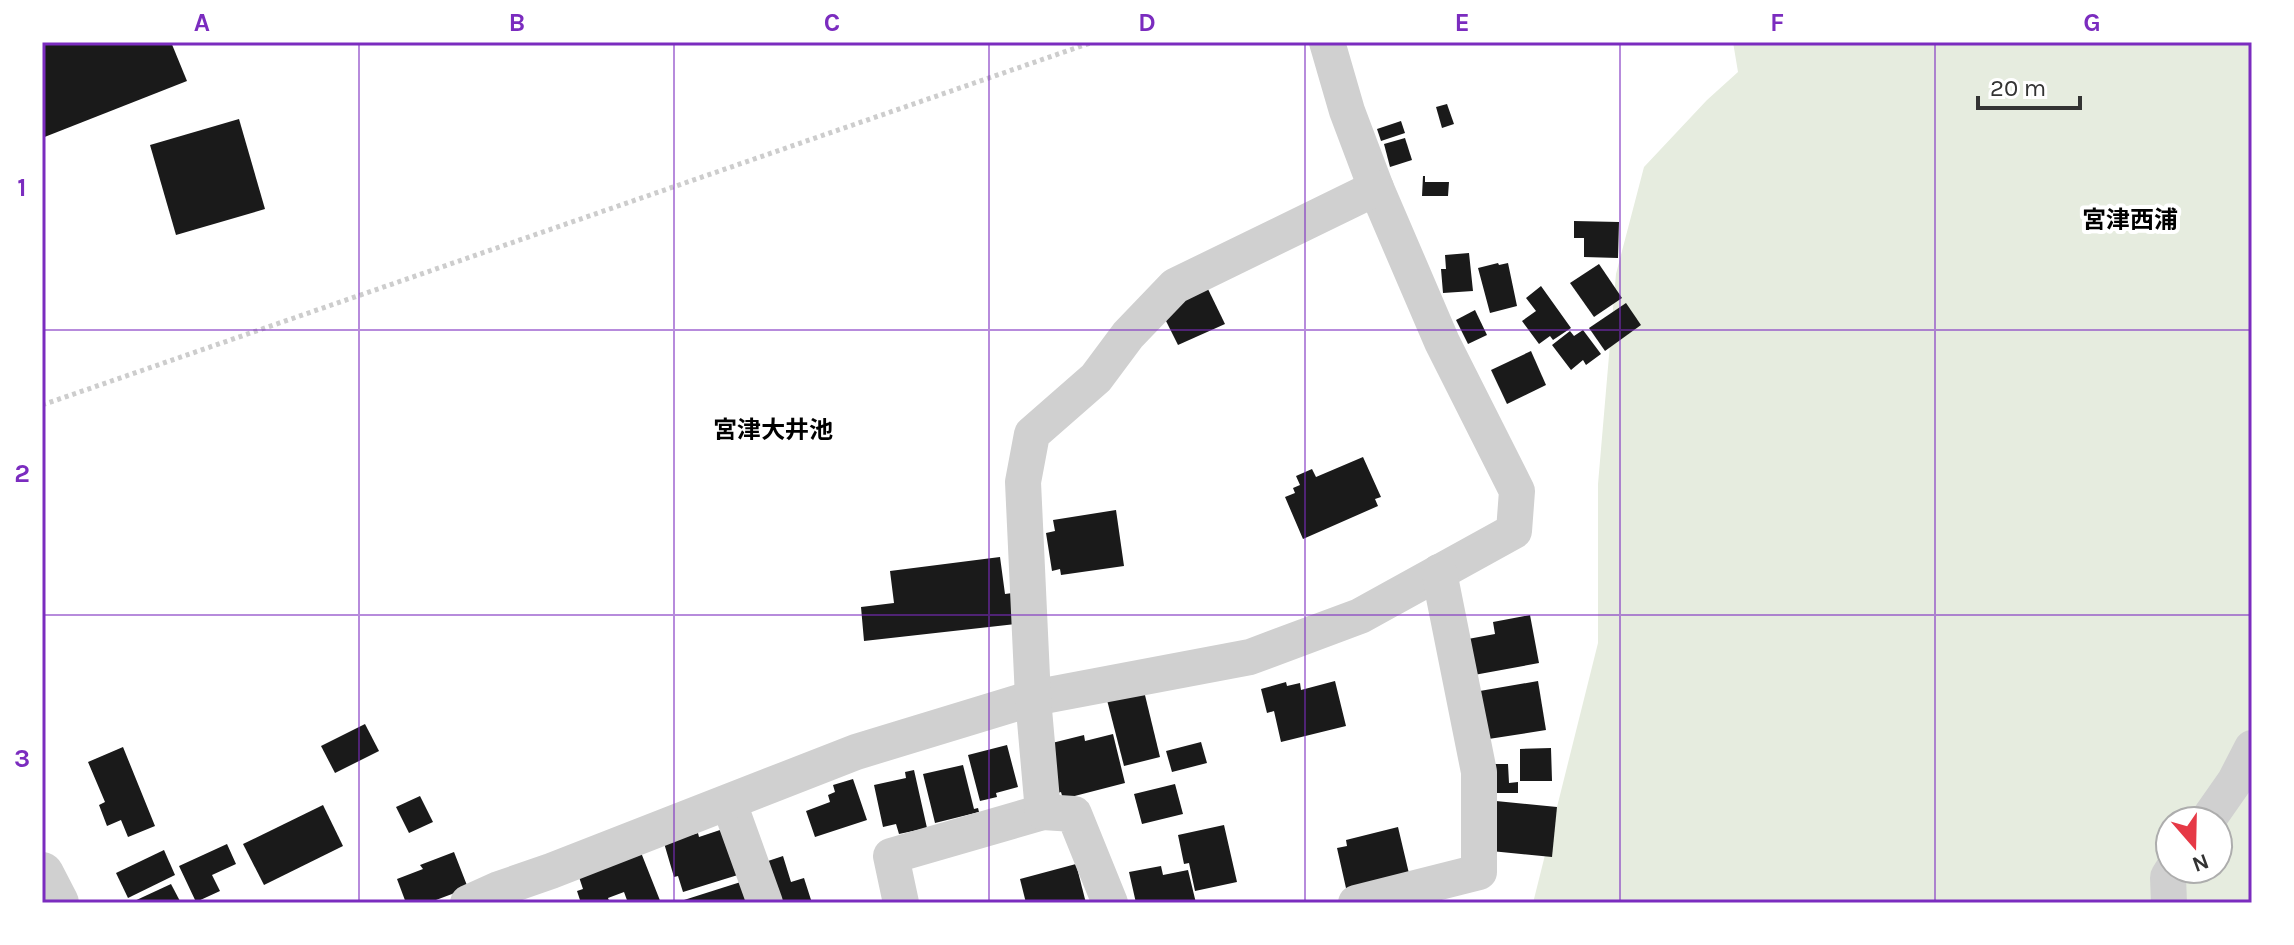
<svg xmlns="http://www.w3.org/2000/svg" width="2294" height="945" viewBox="0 0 2294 945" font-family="Karla,'Noto Sans JP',sans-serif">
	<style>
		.green { fill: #e6ecdf; fill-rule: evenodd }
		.building { fill: #1a1a1a }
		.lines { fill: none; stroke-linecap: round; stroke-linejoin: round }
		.path { stroke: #cdcdcd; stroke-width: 5; stroke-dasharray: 4 4; stroke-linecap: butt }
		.minor { stroke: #d0d0d0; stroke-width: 36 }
		.tertiary { stroke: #d0d0d0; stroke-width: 44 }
		.grid { fill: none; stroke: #7b2cbf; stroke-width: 2; stroke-opacity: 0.55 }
		.labels { text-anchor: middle; stroke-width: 8; stroke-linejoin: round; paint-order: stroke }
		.neighbourhood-label { font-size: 24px; font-weight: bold; fill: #000; stroke: #fff }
		.neatline { fill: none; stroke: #7b2cbf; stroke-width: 3 }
		.grid-label { font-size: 26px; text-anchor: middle; font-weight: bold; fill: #7b2cbf }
	</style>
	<rect width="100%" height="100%" fill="#fff"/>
	<path class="green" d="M1733,42H2252V903H1533L1598,643V484L1616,274L1644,167L1707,100L1738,72ZM2170,821H2218V869H2170Z"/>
	<g class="building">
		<path d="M42,42H171L187,81L42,138Z"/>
		<path d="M1447,104L1454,124L1442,128L1436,107Z"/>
		<path d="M239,119L265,209L176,235L150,145Z"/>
		<path d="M1401,121L1405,133L1381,141L1377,129Z"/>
		<path d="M1405,138L1412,160L1390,167L1384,144Z"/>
		<path d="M1423,176H1425V182H1449L1448,196H1422Z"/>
		<path d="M1574,221L1619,222L1618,258L1584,257V238H1574Z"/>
		<path d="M1469,253L1473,291L1443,293L1441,269H1446L1445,255Z"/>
		<path d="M1498,263L1499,265L1508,263L1517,306L1490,313L1478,268Z"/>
		<path d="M1599,264L1622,298L1594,317L1570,283Z"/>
		<path d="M1541,286L1571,328L1553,340L1550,336L1539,344L1522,321L1536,311L1526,298Z"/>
		<path d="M1207,287L1225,324L1178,345L1163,315L1172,304Z"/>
		<path d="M1626,303L1641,325L1605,351L1589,328Z"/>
		<path d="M1475,310L1487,335L1468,344L1456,320Z"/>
		<path d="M1583,330L1601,354L1586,365L1583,360L1571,370L1552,345L1570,331L1574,336Z"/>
		<path d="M1531,351L1546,385L1507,404L1491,370Z"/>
		<path d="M1363,457L1381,497L1375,499L1378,506L1303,539L1285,497L1295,493L1293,488L1300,485L1296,476L1312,469L1316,477Z"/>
		<path d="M1116,510L1124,566L1061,575L1060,569L1052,571L1046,533L1055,531L1053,520Z"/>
		<path d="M1000,557L1005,594L1020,592L1024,623L864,641L861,607L894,603L890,571Z"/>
		<path d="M1530,615L1539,663L1474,675L1468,639L1495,634L1493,622Z"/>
		<path d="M1335,681L1346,726L1281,742L1274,711L1267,713L1261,689L1286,682L1287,686L1300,683L1301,690Z"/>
		<path d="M1538,681L1546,730L1482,740L1474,692Z"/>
		<path d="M1144,691L1160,757L1124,766L1107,700Z"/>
		<path d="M365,724L379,751L335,773L321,746Z"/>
		<path d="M1113,734L1125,783L1063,799L1061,792L1054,794L1048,744L1084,735L1085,741Z"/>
		<path d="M1201,742L1207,763L1172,772L1166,751Z"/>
		<path d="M1007,745L1018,787L996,793L997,797L980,801L968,755Z"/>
		<path d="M123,747L155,826L128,837L121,820L107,826L99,805L105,802L88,762Z"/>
		<path d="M1551,748L1552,781H1520V749Z"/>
		<path d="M1494,764H1508L1509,783L1518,782V793H1494Z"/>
		<path d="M963,765L974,809L978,808L979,812L935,823L923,774Z"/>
		<path d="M914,770L927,828L899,834L896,824L883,827L874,785L906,778L905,772Z"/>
		<path d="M853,779L867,820L815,837L806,811L830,802L828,795L835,792L833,785Z"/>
		<path d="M1175,784L1183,814L1142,824L1134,794Z"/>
		<path d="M420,796L433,822L409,833L396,807Z"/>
		<path d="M1496,801L1557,807L1552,857L1491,851Z"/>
		<path d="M323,805L343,846L264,885L243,844Z"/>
		<path d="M1224,825L1237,882L1195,891L1189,863L1184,864L1178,835Z"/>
		<path d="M1398,827L1411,882L1348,897L1337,848L1347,846L1346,840Z"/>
		<path d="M726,828L741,874L683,892L678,876L674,877L664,843L698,833L699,837Z"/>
		<path d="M227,844L236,864L212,875L220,891L196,902L179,866Z"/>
		<path d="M164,850L175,875L128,898L116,873Z"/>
		<path d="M640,850L661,903H628L624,892L608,898L610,903H581L577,891L583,889L578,874Z"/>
		<path d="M454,852L468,888L428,903H406L397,879L423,869L420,865Z"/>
		<path d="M783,856L791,882L804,878L812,903H778L765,862Z"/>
		<path d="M1076,864L1086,903H1026L1020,879Z"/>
		<path d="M1161,866L1163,875L1188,870L1196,903H1136L1129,872Z"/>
		<path d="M747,880L755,903H685L684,900Z"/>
		<path d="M171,884L181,903H130Z"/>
	</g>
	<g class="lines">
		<path class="path" d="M42,405L1093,42"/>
		<g class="minor">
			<path d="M729,803L765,903"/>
			<path d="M2207,821L2235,781L2252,748"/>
			<path d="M468,903L499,889L551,871L856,752L1033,698L1250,657L1360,616L1514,531L1517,491L1442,342L1376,188L1347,111L1327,42"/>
			<path d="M901,903L891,856L1043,812"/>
			<path d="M1110,903L1074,814L1043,812L1033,698L1023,482L1032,434L1096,378L1128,335L1175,286L1376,188"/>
			<path d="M1356,903L1479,872V772L1439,572"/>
			<path d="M2169,903L2168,877L2173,869"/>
		</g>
		<path class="tertiary" d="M42,874L57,903"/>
	</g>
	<path class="grid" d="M359,42V903M674,42V903M989,42V903M1305,42V903M1620,42V903M1935,42V903M42,330H2252M42,615H2252"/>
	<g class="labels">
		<g class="neighbourhood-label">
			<text x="2130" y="228">宮津西浦</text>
			<text x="773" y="438">宮津大井池</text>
		</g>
	</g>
	<rect width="2294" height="945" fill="none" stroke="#ffffff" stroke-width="88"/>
	<g transform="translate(2194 845) rotate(160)"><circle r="38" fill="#ffffff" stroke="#adadad" stroke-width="2"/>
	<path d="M0-6L14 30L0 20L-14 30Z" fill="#e63946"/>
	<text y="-12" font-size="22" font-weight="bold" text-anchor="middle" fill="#333333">N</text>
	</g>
	<path d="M1978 96v12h102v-12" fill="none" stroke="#333333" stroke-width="4"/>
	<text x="1990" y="96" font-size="24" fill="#333333" stroke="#ffffff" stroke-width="6" paint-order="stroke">20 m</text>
	<rect x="44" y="44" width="2206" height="857" class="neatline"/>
	<g class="grid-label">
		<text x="202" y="31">A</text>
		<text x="517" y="31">B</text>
		<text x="832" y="31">C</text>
		<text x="1147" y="31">D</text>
		<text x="1462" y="31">E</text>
		<text x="1777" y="31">F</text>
		<text x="2092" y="31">G</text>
		<text x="22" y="196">1</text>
		<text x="22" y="482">2</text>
		<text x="22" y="767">3</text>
	</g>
</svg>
